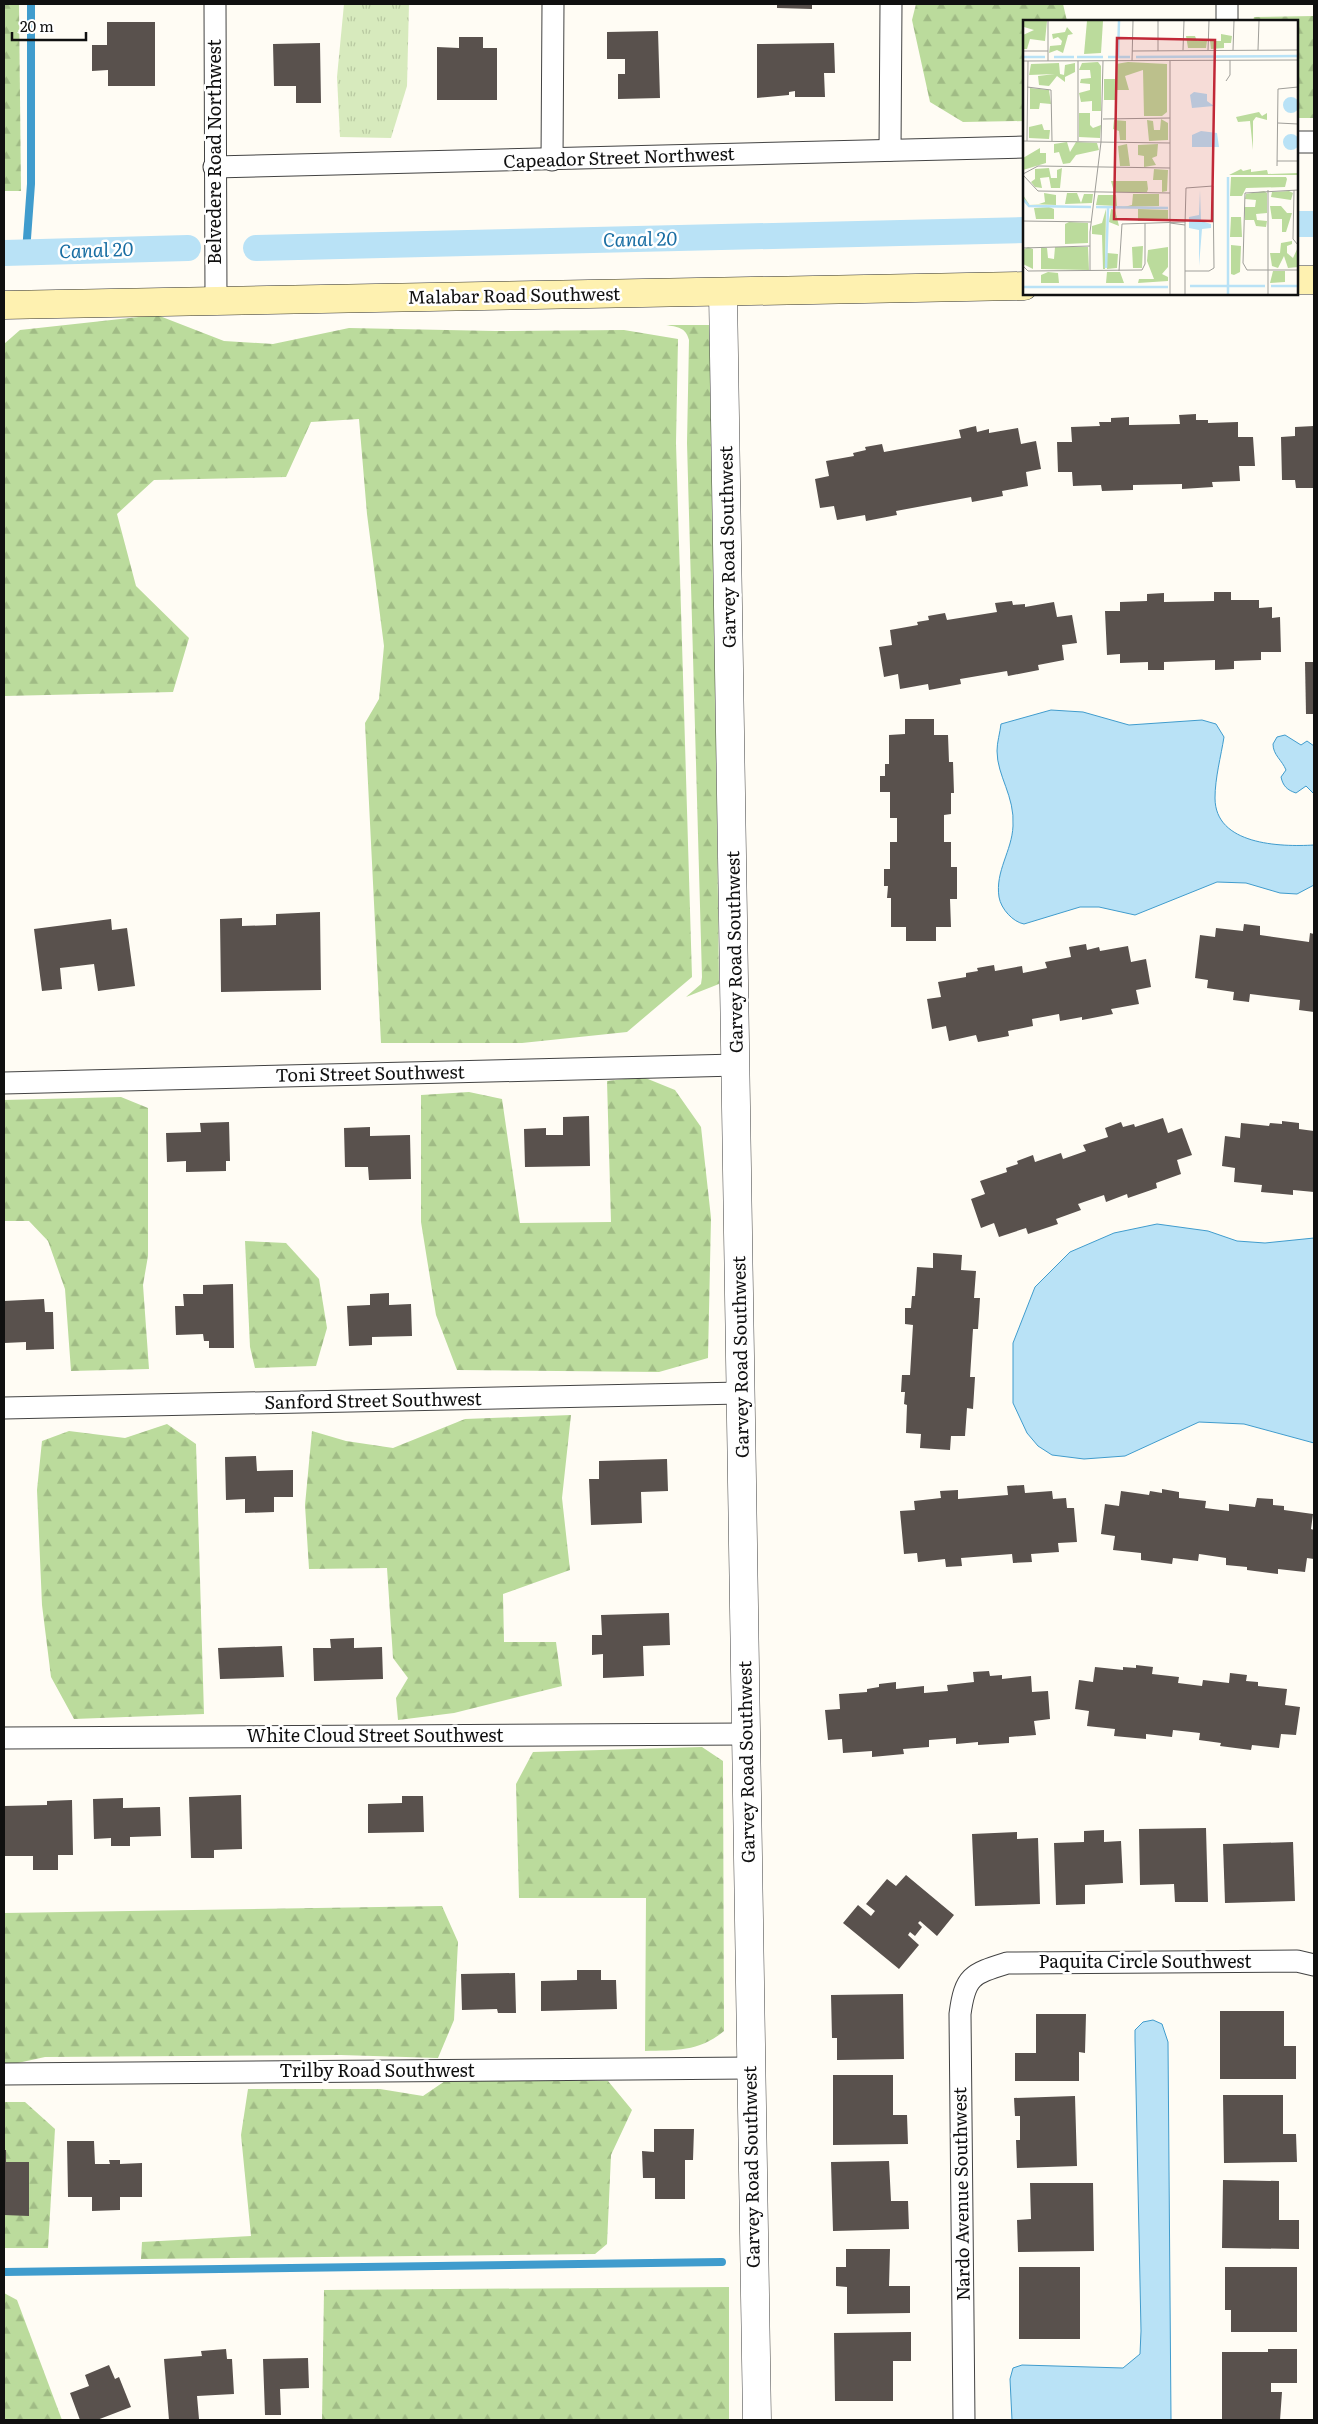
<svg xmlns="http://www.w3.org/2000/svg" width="1318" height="2424" viewBox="0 0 1318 2424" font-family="Literata,serif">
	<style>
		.grass { fill: url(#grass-tufts) }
		.forest { fill: url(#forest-firs) }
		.water { fill: #b9e2f6; stroke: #409ccd }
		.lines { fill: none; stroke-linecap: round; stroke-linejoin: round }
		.stream { stroke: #409ccd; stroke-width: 8 }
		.canal { stroke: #b9e2f6; stroke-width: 26 }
		.building { fill: #59514d }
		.minor-casing { stroke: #434343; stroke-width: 23 }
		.tertiary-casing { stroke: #434343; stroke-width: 29 }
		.secondary-casing { stroke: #323232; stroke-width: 29 }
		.minor { stroke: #fff; stroke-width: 21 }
		.tertiary { stroke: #fff; stroke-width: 28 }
		.secondary { stroke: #fef1b0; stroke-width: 28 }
		.labels { text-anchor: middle; stroke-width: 5; stroke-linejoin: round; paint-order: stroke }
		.street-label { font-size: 18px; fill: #101010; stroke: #fff }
		.water-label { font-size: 19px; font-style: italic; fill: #196ea3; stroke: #fff }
		.inset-river { fill: none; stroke: #b9e2f6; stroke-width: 2.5 }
		.inset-road { fill: none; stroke: #9f9e99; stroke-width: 1 }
		.view { fill: #c12837; fill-opacity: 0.15; stroke: #c12837; stroke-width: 2.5 }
		.inset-edge { fill: none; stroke: #101010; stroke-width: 2.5 }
	</style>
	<defs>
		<pattern id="grass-tufts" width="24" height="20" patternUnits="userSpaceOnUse" patternTransform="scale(1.25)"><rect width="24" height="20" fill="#d7eabd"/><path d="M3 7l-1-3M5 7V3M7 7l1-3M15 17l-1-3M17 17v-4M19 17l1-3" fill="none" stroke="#b8c8a1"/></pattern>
		<pattern id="forest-firs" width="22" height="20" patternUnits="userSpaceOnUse" patternTransform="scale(1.25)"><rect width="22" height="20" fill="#bbdb9c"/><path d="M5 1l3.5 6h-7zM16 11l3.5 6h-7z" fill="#a0bb85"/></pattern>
	</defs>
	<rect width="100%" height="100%" fill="#fffcf4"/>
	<path class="grass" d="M344,4H409L407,86L391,138L340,137L337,77Z"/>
	<g class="forest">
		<path d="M4,4H19L21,191H4Z"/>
		<path d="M916,4H1063L1067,21H1024V121L963,122L930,102L912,20Z"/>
		<path d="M1314,16V118H1297V21H1253L1254,17Z"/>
		<path d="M157,315L224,341L273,344L349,328L495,331L624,330L678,339L676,443L692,977L627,1032L522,1043H381L365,723L379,699L384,646L367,514L359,419L311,422L286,477L154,480L117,514L136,586L189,638L173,692L5,696L4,344L20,330Z"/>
		<path d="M666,325H711L719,984L686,997L701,984L702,977L687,443L689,340C686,327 677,327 666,325Z"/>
		<path d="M643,1077L675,1090L701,1127L711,1218L708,1358L659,1372L457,1370L436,1315L421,1222V1095L469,1092L502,1099L520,1223L611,1222L607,1081Z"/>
		<path d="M121,1097L148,1108V1256L143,1285L149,1369L71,1371L65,1289L48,1241L29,1221H4V1100Z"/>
		<path d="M245,1241L286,1243L319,1279L327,1328L316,1366L255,1368L250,1347Z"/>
		<path d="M571,1415L562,1498L570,1570L503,1594L504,1642H556L562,1686L454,1713L398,1720L396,1698L408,1678L393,1658L387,1568L309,1569L305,1505L312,1431L346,1441L393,1448L465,1419Z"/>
		<path d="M167,1424L196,1444L204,1714L74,1719L51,1677L42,1605L37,1490L42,1441L69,1431L125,1438Z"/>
		<path d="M702,1747L723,1761L724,2031C699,2052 676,2050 645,2051L646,1898H519L516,1784L533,1752Z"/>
		<path d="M442,1906L458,1942L454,2020L438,2058L341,2055L45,2057L4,2066V1913Z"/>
		<path d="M445,2081H608L632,2110L611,2155L607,2244L595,2254L141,2259L142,2242L251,2236L241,2135L248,2089H380L423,2096Z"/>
		<path d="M4,2102H25L55,2129L48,2248H4Z"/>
		<path d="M729,2287V2419L726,2420H322L324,2290Z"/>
		<path d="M4,2293L17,2300L62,2420H4Z"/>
	</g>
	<g class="water">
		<path d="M1051,710L1083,712L1129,725L1202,720L1216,724L1224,737C1221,756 1215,778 1215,798C1215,845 1280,847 1314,845V885L1297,894L1280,893L1246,883L1217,882L1135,915L1099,907H1080L1024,924C1013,922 1001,909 999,897C995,871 1012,851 1013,826C1015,796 997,776 997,751C997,742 1000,733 1001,724Z"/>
		<path d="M1285,735L1301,745L1307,741L1314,746V794L1306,786L1296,793C1287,790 1283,786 1281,777L1286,770C1282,760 1273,755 1273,744L1277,737Z"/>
		<path d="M1157,1224L1208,1231L1237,1241L1265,1243L1314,1238V1443L1244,1424L1199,1422L1125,1456L1084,1459L1052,1455L1038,1446L1027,1433L1013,1403V1343L1035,1287L1070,1252L1114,1233Z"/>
		<path d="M1153,2020L1162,2024L1168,2042L1171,2420H1012L1010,2379L1013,2368L1022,2365L1123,2368L1140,2354L1141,2331L1135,2040V2030L1143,2022Z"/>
	</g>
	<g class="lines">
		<g class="stream">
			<path d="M26,252L31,184V4"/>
			<path d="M4,2272L722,2262"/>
		</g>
		<g class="canal">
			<path d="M1297,224H1314"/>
			<path d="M256,248L1024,230"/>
			<path d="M4,253L188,248"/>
		</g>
	</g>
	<g class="building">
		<path d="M777,4H812V9L777,8Z"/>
		<path d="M107,22H155V86H108V70L92,71V45H107Z"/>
		<path d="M658,31L660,98L618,99V74H625V59H607V32Z"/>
		<path d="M459,37H483V48H497V100H437V47L459,48Z"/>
		<path d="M320,43L321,103H296V86H274L273,44Z"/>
		<path d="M834,43L835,73H824L825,97H795V91L789,92V95L757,98V44Z"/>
		<path d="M1196,414V420H1208V423L1238,422V437H1253L1255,466H1239L1240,481L1212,482L1213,487L1182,489V484L1133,485V490L1102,491L1101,485L1073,486L1072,472H1058L1057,442H1072L1071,427L1100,426L1099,422H1111V418L1129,417V425L1180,424L1179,415Z"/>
		<path d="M976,426L977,432L989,429V433L1018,428L1021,444L1036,441L1041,469L1026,472L1028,486L1002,491L1003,496L972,502L971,497L896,511L897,515L866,521L865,515L837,520L834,506L820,508L815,479L829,476L826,461L854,456L853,453L866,450L865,447L882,444L884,452L961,438L959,430Z"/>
		<path d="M1314,426V488H1296L1295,480H1282L1281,437L1295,436V427Z"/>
		<path d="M1214,592H1231V600H1259V608L1272,607V618L1280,617L1281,652H1261V660L1234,661V669L1215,670V660L1164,662V670H1148V662L1120,663V654L1107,655L1105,611H1120V602L1147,601V594L1164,593V602L1214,601Z"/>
		<path d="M1012,601L1013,605L1025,604V607L1054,602L1057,617L1072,615L1077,643L1062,645L1064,660L1038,665L1039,670L1008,676L1007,671L960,679L961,684L929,690L928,684L900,689L898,674L884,677L879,647L892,645L890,630L918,625L917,622L929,620L928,616L945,613L947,620L997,612L995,603Z"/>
		<path d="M1305,662H1314V714H1306Z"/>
		<path d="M905,719H934V735H948L949,762H953L954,793H951V814L944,815V842H951V867H957V899H950L951,927H936V941H906V927H891V898H887L888,886H884V869H890V842H897V818H890V792H880V776H885V764H889V735L905,734Z"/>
		<path d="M320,912L321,990L221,992L220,919L242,918V926L276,925V914Z"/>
		<path d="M111,919L112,930L127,928L135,986L98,991L94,964L60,968L62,989L42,991L34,929Z"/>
		<path d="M1244,924L1260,926V935L1309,942L1310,933L1314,934V1012L1299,1010L1300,1000L1250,994L1249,1002L1233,1000L1234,992L1207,988L1208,980L1195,978L1200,935L1215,937L1216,928L1243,931Z"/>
		<path d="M1086,944L1087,950L1099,947L1100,951L1128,946L1131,962L1146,959L1151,987L1136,990L1139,1004L1111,1009L1113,1014L1082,1020V1017L1060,1021L1059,1014L1032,1019L1033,1026L1008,1031L1009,1036L978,1042L976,1035L949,1041L946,1026L932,1029L927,999L941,997L938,982L966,977V973L978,971L977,968L994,965L995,971L1022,966L1023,973L1047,968L1045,962L1071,957L1069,947Z"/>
		<path d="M589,1116L590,1166L525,1167L524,1129L546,1128V1135H563V1117Z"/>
		<path d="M1163,1118L1168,1133L1182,1128L1192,1155L1177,1160L1181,1174L1156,1183L1157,1188L1128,1198L1127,1194L1106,1202L1104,1195L1078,1204L1081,1210L1056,1219L1058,1224L1028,1234L1026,1228L999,1237L994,1223L981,1228L971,1199L985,1194L980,1181L1007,1172L1006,1168L1018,1164L1017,1161L1033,1155L1035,1162L1061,1153L1063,1159L1086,1151L1083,1145L1108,1137L1105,1128L1121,1122L1123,1127L1134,1124L1135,1127Z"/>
		<path d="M1282,1121L1299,1123V1129L1314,1131V1192L1293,1190V1195L1261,1192L1262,1185L1234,1182L1235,1168L1222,1166L1225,1136L1240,1138L1241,1123L1269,1126L1270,1123L1282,1124Z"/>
		<path d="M229,1122L230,1161H226V1171L186,1172V1161L167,1162L166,1133L201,1132L200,1123Z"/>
		<path d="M370,1127V1136L410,1135L411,1179L369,1180L368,1167H345L344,1128Z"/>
		<path d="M933,1253L962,1255L961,1270L976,1271L974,1298H980L978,1329H973L970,1377H975L973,1409L967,1408L965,1436H951L950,1450L920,1448L921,1434L906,1433L907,1405L904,1404L905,1392H901L902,1375H910L913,1325L905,1324V1308H911L912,1296H915L917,1267L933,1268Z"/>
		<path d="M233,1284L234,1348H209V1341H204L203,1334L176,1335L175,1306H184L183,1294H203V1285Z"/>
		<path d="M389,1293V1305L411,1304L412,1336L372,1337V1345L349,1346L347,1306L370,1305V1294Z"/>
		<path d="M44,1299L45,1312H53L54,1349L26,1350V1342L4,1343V1301Z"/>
		<path d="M256,1456L257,1471L293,1470V1497H274V1512L245,1513V1499L226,1500L225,1457Z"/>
		<path d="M667,1459L668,1491L641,1492L642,1523L591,1525L589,1479H599V1461Z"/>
		<path d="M1024,1485L1025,1493L1052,1491L1053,1499L1066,1498L1067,1508H1074L1077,1542L1058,1543L1059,1552L1031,1554L1032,1562L1013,1563L1012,1554L961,1558L962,1566L946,1567L945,1559L918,1562L917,1553L904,1554L900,1511L915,1510L914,1501L941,1498L940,1491L958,1490V1499L1008,1495L1007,1486Z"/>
		<path d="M1162,1489L1179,1492V1498L1206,1501L1205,1508L1229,1511V1504L1255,1507L1257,1498L1273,1499V1505L1284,1506V1510L1313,1514L1311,1529L1314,1530V1559L1307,1558L1305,1572L1278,1569V1574L1247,1570V1567L1226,1565V1558L1199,1554L1198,1561L1173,1558L1172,1564L1141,1560V1553L1113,1550L1115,1536L1101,1534L1105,1504L1119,1506L1121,1491L1149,1495L1150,1491L1162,1493Z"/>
		<path d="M669,1613L670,1645L643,1646L644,1676L603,1678V1654L592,1655V1635H602L601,1615Z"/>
		<path d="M354,1638V1648L382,1647L383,1679L314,1681L313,1648H331L330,1639Z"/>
		<path d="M282,1646L284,1677L220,1679L218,1648Z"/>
		<path d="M1136,1665L1153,1667L1152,1674L1179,1677L1178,1683L1202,1686L1203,1680L1229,1683L1230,1673L1247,1675L1246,1681L1258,1682V1686L1287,1689L1285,1705L1300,1707L1296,1735L1281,1734L1279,1748L1252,1745L1251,1750L1220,1746L1221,1743L1199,1740L1200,1733L1173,1730L1172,1737L1146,1734V1739L1114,1736L1115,1729L1087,1726L1089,1711L1075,1709L1079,1680L1093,1682L1095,1667L1123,1670V1667L1136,1668Z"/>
		<path d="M989,1671L990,1676L1002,1675V1679L1031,1676L1032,1692L1048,1691L1050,1719L1034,1721L1036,1735L1009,1737V1743L978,1745V1742L956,1744V1738L929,1740V1747L903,1749L904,1754L872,1757V1751L843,1753L842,1739L828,1740L825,1710L840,1709L839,1694L867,1692V1689L879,1687V1684L896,1682V1689L924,1686V1693L948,1691L947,1685L974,1682L973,1672Z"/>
		<path d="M241,1795L242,1849L214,1850V1858H191L189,1797Z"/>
		<path d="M402,1796H423L424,1832L368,1833V1804L402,1803Z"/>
		<path d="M123,1798V1808L160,1807L161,1836L130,1837V1846H111V1838L94,1839L93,1799Z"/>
		<path d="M72,1800L73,1855H58V1870H33V1856H4V1806L47,1805V1801Z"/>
		<path d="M1206,1828L1208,1902H1175L1174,1884L1140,1885L1139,1829Z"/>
		<path d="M1104,1830V1842L1121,1841L1123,1883L1085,1885V1904L1056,1905L1054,1843L1084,1842V1831Z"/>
		<path d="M1017,1832V1839L1038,1838L1040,1904L975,1906L972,1834Z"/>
		<path d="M1293,1842L1295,1901L1225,1903L1223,1844Z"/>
		<path d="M906,1875L954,1915L937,1936L920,1921L918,1923L922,1927L915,1936L910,1932L908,1935L919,1945L899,1969L843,1923L858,1905L871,1916L875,1911L866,1904L887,1879L896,1886Z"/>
		<path d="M577,1970H601V1980H616L617,2009L541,2011V1981L577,1980Z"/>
		<path d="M515,1973L516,2013H498L497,2009L462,2010L461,1974Z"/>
		<path d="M903,1994L904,2059L837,2060V2038H832L831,1995Z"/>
		<path d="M1220,2011H1284V2046H1296V2079H1220Z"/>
		<path d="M1036,2014H1086L1085,2053L1079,2052V2081H1015V2053H1036Z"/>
		<path d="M833,2075H893V2115H907L908,2144L833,2145Z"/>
		<path d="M1223,2095H1283V2134H1296L1297,2162L1224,2163Z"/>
		<path d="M1075,2096L1077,2166L1017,2168L1016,2140H1020V2116H1015L1014,2098Z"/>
		<path d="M654,2129H694L693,2160H685V2199H655V2178H643L642,2151L654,2152Z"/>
		<path d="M67,2141H94L95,2164H110L109,2160H120V2164L142,2163V2197H120V2210L92,2211V2197H68Z"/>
		<path d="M4,2150H6V2162H29V2216L4,2215Z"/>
		<path d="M889,2161L891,2201H908L909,2229L833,2231L831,2162Z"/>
		<path d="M1223,2180L1279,2181V2220H1299V2249L1222,2248Z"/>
		<path d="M1030,2183H1093L1094,2251L1018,2252L1017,2220L1031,2219Z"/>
		<path d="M846,2249H890L889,2286H910V2313L847,2314V2287L836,2286V2267H846Z"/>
		<rect x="1019" y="2267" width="61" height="72"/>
		<path d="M1225,2267H1297V2332H1231V2310H1225Z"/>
		<path d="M911,2332V2361H893V2401H835L834,2333Z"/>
		<path d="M226,2349L227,2359H232L234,2394L197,2396L199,2419L169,2420L164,2359L202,2356L201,2351Z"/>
		<path d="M1268,2349H1297V2383H1271V2392H1282L1280,2420H1222V2352H1268Z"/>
		<path d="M308,2358L309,2388L280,2389L281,2415H265L263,2359Z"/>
		<path d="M109,2365L115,2379L119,2377L131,2407L97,2420H80L70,2393L89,2386L85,2375Z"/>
	</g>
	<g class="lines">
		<defs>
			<g id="minor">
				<path d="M215,4L216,300"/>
				<path d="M1227,21V4"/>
				<path d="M1297,142H1314"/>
				<path d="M890,150L891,4"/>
				<path d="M552,160L553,4"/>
				<path d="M214,167L1024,147"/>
				<path d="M4,1083L737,1065"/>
				<path d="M4,1408L741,1393"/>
				<path d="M4,1738L747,1734"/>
				<path d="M4,2074L750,2068"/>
				<path d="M964,2420L960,2014C965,1976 972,1974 1007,1963L1297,1961L1314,1965"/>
			</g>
			<path id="tertiary" d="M723,293L757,2420"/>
			<g id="secondary">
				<path d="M1297,280H1314"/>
				<path d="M4,305L1024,286"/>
			</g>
		</defs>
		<use href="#minor" class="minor-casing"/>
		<use href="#tertiary" class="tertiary-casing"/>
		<use href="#secondary" class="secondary-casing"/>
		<use href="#minor" class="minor"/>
		<use href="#tertiary" class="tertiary"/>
		<use href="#secondary" class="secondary"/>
	</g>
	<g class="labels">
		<g class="street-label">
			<text transform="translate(215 152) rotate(-90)" y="6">Belvedere Road Northwest</text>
			<text transform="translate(619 158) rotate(-2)" y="6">Capeador Street Northwest</text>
			<text transform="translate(514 296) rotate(-1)" y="6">Malabar Road Southwest</text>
			<text transform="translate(728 547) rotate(-91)" y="6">Garvey Road Southwest</text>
			<text transform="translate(735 952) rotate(-91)" y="6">Garvey Road Southwest</text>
			<text transform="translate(370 1074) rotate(-1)" y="6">Toni Street Southwest</text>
			<text transform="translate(741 1357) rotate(-91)" y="6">Garvey Road Southwest</text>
			<text transform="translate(373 1401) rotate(-1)" y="6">Sanford Street Southwest</text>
			<text x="375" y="1742">White Cloud Street Southwest</text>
			<text transform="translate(747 1762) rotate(-91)" y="6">Garvey Road Southwest</text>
			<text x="1145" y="1968">Paquita Circle Southwest</text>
			<text x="377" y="2077">Trilby Road Southwest</text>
			<text transform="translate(752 2167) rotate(-91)" y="6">Garvey Road Southwest</text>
			<text transform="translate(962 2194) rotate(-91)" y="6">Nardo Avenue Southwest</text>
		</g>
		<g class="water-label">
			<text transform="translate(640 239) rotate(-1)" y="7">Canal 20</text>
			<text transform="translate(96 250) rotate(-2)" y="7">Canal 20</text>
		</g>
	</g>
	<g transform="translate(1023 20)">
		<rect width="275" height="275" fill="#fffcf4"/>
		<path d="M0,1H24L22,21L7,19L4,29H0V15L11,10L1,7ZM64,1H80L78,33L61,34ZM44,7L50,14L45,15L40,33L34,30L26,33L27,26L38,25L39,21L35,17L30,19L29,14L42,12ZM198,14L209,16L208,23H201V28L188,29L187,21H198ZM163,16H172L174,21H184L183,28H165ZM105,42L144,44V92L139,96H121L120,50L102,56L106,70H93V44ZM36,43L37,54L41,55L42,45L52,43V52L42,57V62L34,56L26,66L16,65L15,56L32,54L6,55L8,44ZM59,43L75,42L78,46V91H69V81L58,82L56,73L67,70V64L57,63L58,59L68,58L67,50H56ZM81,59H92L93,80H81ZM7,68L26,70L28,84L17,83L16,89H7ZM236,92L239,96L244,93V100L233,97L230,101V130L227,101L215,102L213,97ZM56,93H67V105L70,108L78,105L77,118L56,117ZM138,99L145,103V120L126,121L124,100L130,101L131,110H137ZM91,100L103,101V120H97L96,111L90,109ZM19,104L21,110H27L26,119L6,118V107ZM44,122L47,132L53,122L74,123L76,130L53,135L47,143L40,144L36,132L31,133V124ZM104,124L107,146H97L95,126ZM135,124L134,136L129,138L133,145L121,147V136L115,135V125ZM17,128V133H23V143L0,150V138ZM26,148L28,158H34V150L39,148L37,168H28L26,157L17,158L19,168L12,167L8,162L12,159V149ZM131,149L145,150L144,171L139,172V160H130ZM218,149L220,151L228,149V152L244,150L245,154L275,153V155H206ZM208,157H263L264,159L262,167L223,168L219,176H207ZM88,161H124L125,169L124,172H91ZM241,171L244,173V193L233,194L234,200L244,201L243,207L233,206L231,200H222L221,187H232L233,180L222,179L223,174ZM266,171L270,173L268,180L248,177L249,172ZM21,173L33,175V185L5,184L0,178V175L6,184H16L22,182ZM44,173H54L58,183L61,174H70L69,183L42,184ZM110,174H136V186L101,187L109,185ZM75,175H93L94,186L73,185ZM247,186H258L264,193H269L263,212H259V199H249ZM26,187L31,189V199H13L11,188ZM83,189L82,249H80L79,215L69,214V206L79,203ZM88,189L92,190L96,206L86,202ZM115,189L145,190V199L115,201ZM208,197H218L219,217H207ZM46,202L65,203V223L42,224V204ZM269,221V224L264,226V233L270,238L275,227V247L265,248L261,236L255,248L249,246L247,233H257L258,223ZM208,225L218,226L217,252L211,255L208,254ZM120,226L119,248H110L109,227ZM5,227L10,229V249L0,244V230ZM18,227L24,228L25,238L31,239L32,227H65L66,250L18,249ZM145,227V247L139,254L145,257V261L115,263L116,259H131L124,241L125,230ZM84,233L95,234L94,248L84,249ZM250,251H262V262L247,263ZM25,252L35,253L36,263H18V255ZM84,252H97L101,263H83Z" fill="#bbdb9c"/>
		<path d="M171,72L184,74V81L191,86L169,88L167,75ZM260 85a8 8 0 1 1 16 0a8 8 0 1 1-16 0ZM178,111L194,113L196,127H169V115ZM260 122a8 8 0 1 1 16 0a8 8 0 1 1-16 0ZM177,170L178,201L188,204V208L179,209L176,246V210L166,208V197L176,195Z" fill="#b9e2f6"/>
		<path class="inset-river" d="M0,37H22M31,37H51M54,37H80M85,37H107M95,37L96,1M113,37L275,36M0,179L6,186L68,187M73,187L145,188M83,248L85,188M167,266H242M248,266H275M0,267H145M205,274V157"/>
		<path class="inset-road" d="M160,30L161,1M185,30L186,1M210,30L211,1M235,30L236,1M0,31H25M109,31L275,30M135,31V1M0,41L275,40M25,41V1M55,41V121M109,41L110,1M203,61L207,55V40M4,67L28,70L29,121M80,99L147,98M255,103L275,104M0,121L147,123M4,121L5,41M254,141H275M254,146L255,69L275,67M0,154L15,146L147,148M0,155L15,171L147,173M245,170V274M271,170L270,219L275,225M275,170L222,173L220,243L224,250H275M0,201L68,202M147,203L162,205M0,228L67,226M0,246L5,251L119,250L122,244V203M67,251V212L78,122L80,41M96,251L99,204L162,202M147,274V41M162,274V205L163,168L190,166L191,248L186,251H162"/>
		<path class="view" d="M94,18L192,20L189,201L91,199Z"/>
		<rect width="275" height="275" class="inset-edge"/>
	</g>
	<rect width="1318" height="2424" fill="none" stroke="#101010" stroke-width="10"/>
	<path d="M12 32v8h74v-8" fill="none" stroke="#101010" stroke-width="2.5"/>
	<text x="20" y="32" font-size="15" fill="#101010" stroke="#ffffff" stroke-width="4" paint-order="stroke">20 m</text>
</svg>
